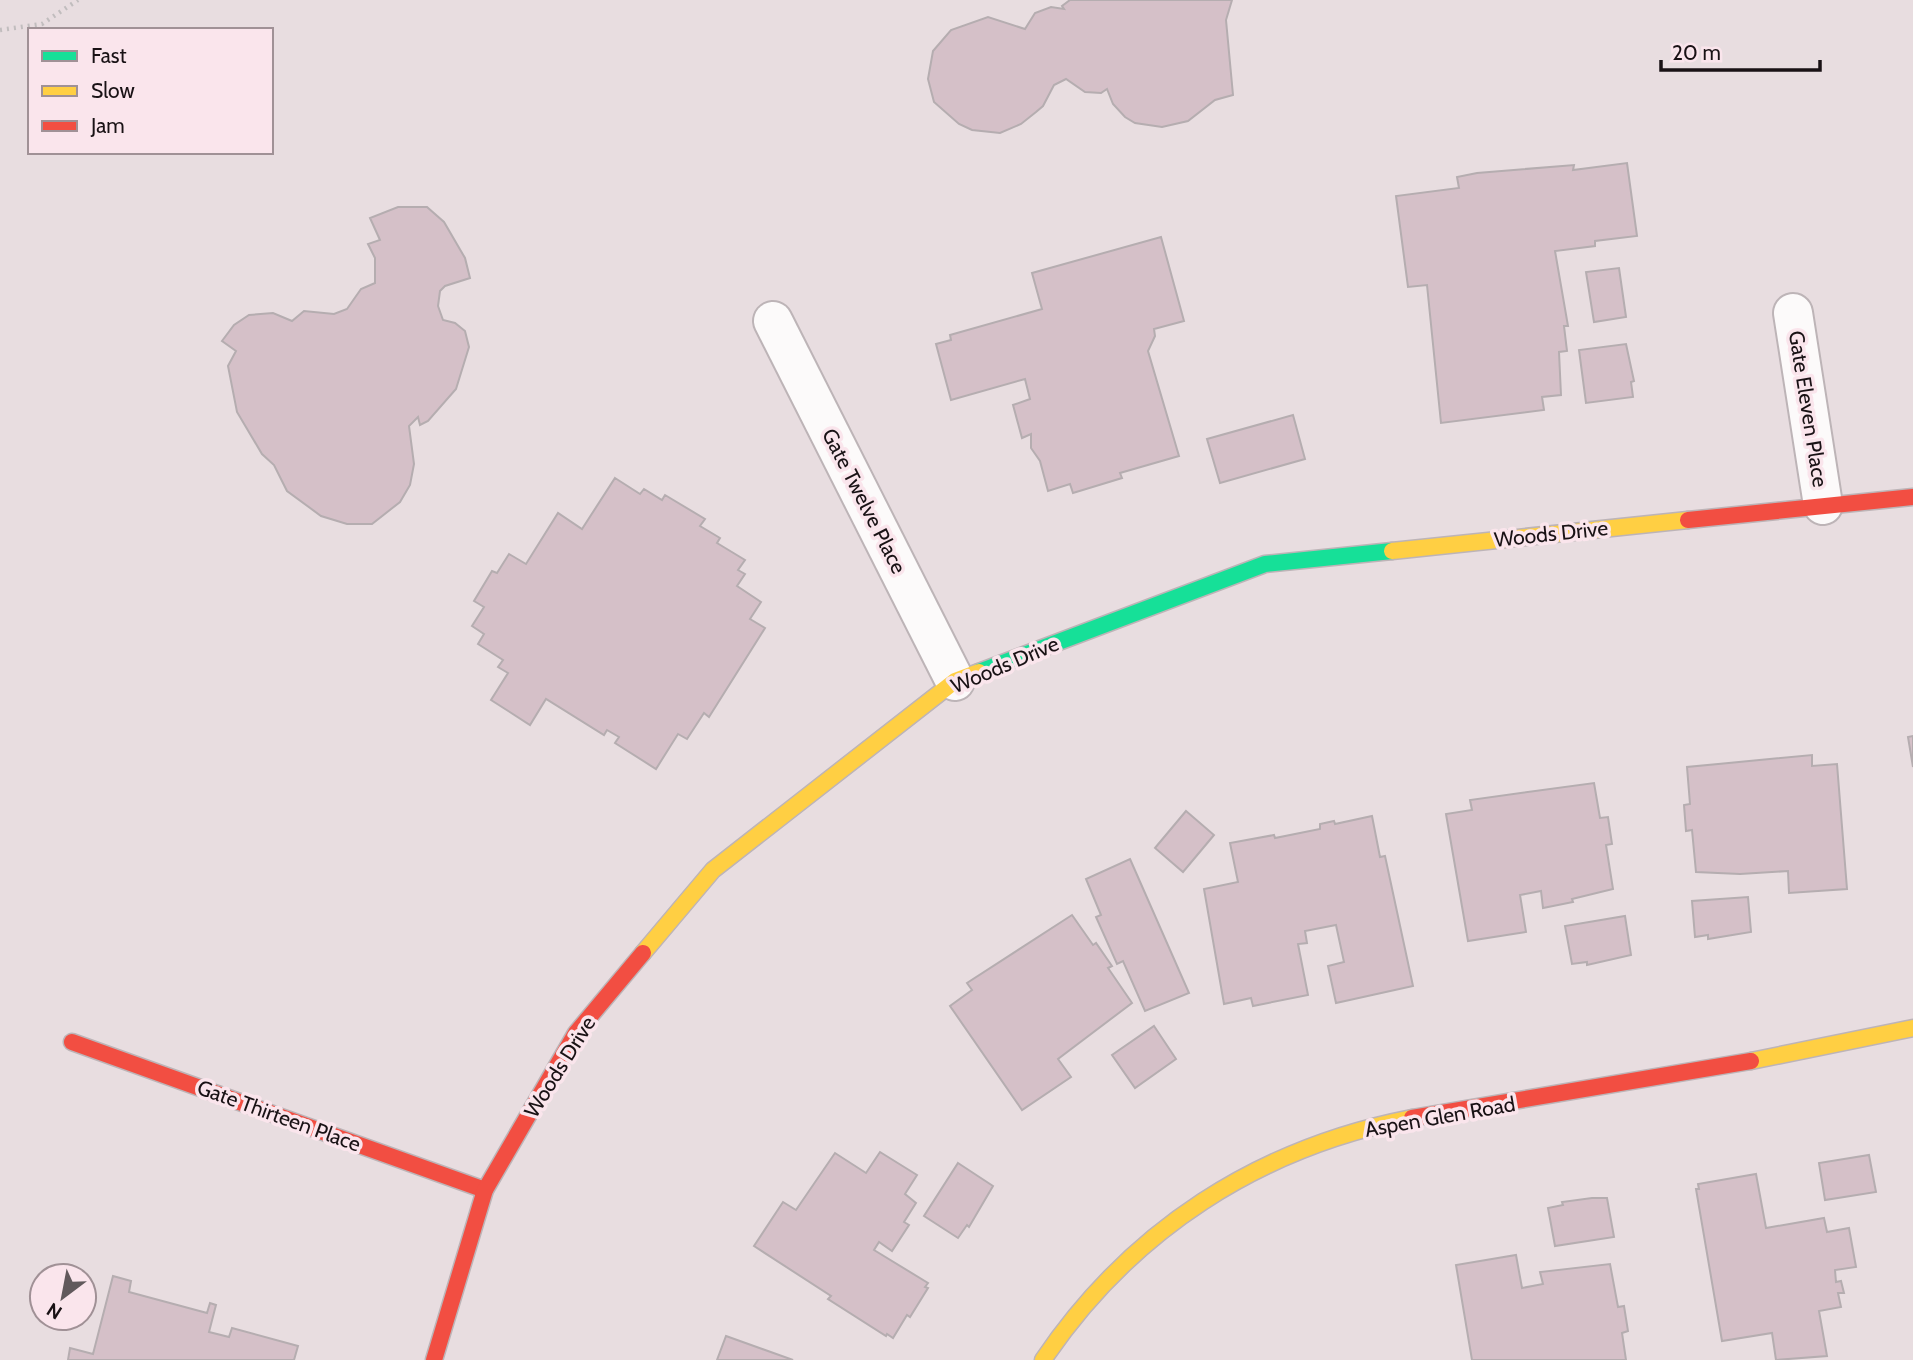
<svg xmlns="http://www.w3.org/2000/svg" width="1913" height="1360" viewBox="0 0 1913 1360" font-family="Cabin,sans-serif">
	<style>
		.building { fill: #d5c0c8; stroke: #b5adb0; stroke-width: 2 }
		.lines { fill: none; stroke-linecap: round; stroke-linejoin: round }
		.street-casing { stroke: #bdb4b7; stroke-width: 42 }
		.fast-casing { stroke: #bdb4b7; stroke-width: 19 }
		.slow-casing { stroke: #bdb4b7; stroke-width: 19 }
		.jam-casing { stroke: #bdb4b7; stroke-width: 19 }
		.path { stroke: #c1bdbe; stroke-width: 4.5; stroke-dasharray: 2 5; stroke-linecap: butt }
		.street { stroke: #fcfafa; stroke-width: 38 }
		.fast { stroke: #16e098; stroke-width: 16 }
		.slow { stroke: #ffcf43; stroke-width: 16 }
		.jam { stroke: #f24e42; stroke-width: 16 }
		.labels { text-anchor: middle; stroke-width: 7; stroke-linejoin: round; paint-order: stroke }
		.street-label { font-size: 21px; fill: #191215; stroke: #fae5ec }
	</style>
	<rect width="100%" height="100%" fill="#e8dde0"/>
	<g class="building">
		<path d="M1070,0H1232L1226,20L1233,95L1215,100L1188,121L1162,127L1135,123L1125,117L1113,104L1107,89L1101,93L1085,92L1066,79L1054,85L1043,106L1036,112L1021,124L1000,133L972,130L959,124L934,102L928,79L933,51L951,30L988,17L1025,29L1035,13L1051,7L1064,9L1062,6Z"/>
		<path d="M1627,163L1637,236L1595,241V246L1555,251L1568,326H1564L1567,351L1559,352L1561,395L1542,397L1544,410L1441,423L1427,285L1408,287L1396,196L1459,188L1457,177L1477,173L1574,165L1573,170Z"/>
		<path d="M398,207H427L444,222L465,258L470,278L445,286L440,291L438,306L443,320L455,323L465,331L469,347L456,389L428,421L420,425L418,417L409,426L414,464L410,485L400,502L372,524H347L321,516L287,491L274,465L262,454L237,412L228,366L236,351L222,341L234,325L249,315L273,313L292,321L304,311L334,314L347,309L361,289L375,283V258L368,244L380,240L370,218Z"/>
		<path d="M1161,237L1184,321L1154,329L1155,336L1148,351L1179,456L1120,473L1122,478L1073,493L1070,484L1048,491L1040,461L1031,448V434L1022,438L1013,405L1030,399L1025,379L951,400L936,344L951,340L950,335L1042,309L1032,273Z"/>
		<path d="M1619,268L1626,317L1594,322L1586,272Z"/>
		<path d="M1626,344L1634,381L1631,382L1633,397L1586,403L1579,350Z"/>
		<path d="M1293,415L1305,459L1220,483L1207,439Z"/>
		<path d="M615,478L640,494L644,489L662,500L665,495L705,519L700,526L720,538L717,543L745,560L738,570L745,574L737,586L761,602L750,619L765,628L709,717L704,713L687,739L678,734L656,769L615,743L619,737L607,730L604,735L546,699L530,725L491,700L508,673L498,667L503,660L478,644L484,634L472,626L484,607L474,601L492,571L497,573L509,554L526,564L558,513L582,529Z"/>
		<path d="M1913,736V767L1908,737Z"/>
		<path d="M1812,755V766L1837,764L1847,889L1789,893L1788,871L1740,874L1696,872L1692,830L1686,831L1684,805L1690,804L1687,767Z"/>
		<path d="M1594,783L1600,818L1608,817L1612,844L1606,845L1613,889L1572,899L1573,902L1543,908L1541,891L1520,895L1526,932L1468,941L1446,814L1472,810L1470,800Z"/>
		<path d="M1186,811L1214,835L1183,872L1155,848Z"/>
		<path d="M1372,816L1380,857L1385,856L1413,986L1336,1003L1328,966L1344,962L1336,925L1305,931L1307,943L1298,944L1308,995L1253,1006L1251,998L1224,1004L1204,889L1238,882L1230,843L1274,835L1275,838L1320,829V824L1334,821L1335,824Z"/>
		<path d="M1130,859L1189,993L1145,1011L1123,961L1117,964L1096,917L1101,915L1086,879Z"/>
		<path d="M1748,897L1751,932L1708,939V935L1695,937L1692,901Z"/>
		<path d="M1072,915L1093,945L1096,943L1112,966L1108,968L1132,1003L1058,1059L1071,1077L1022,1110L950,1006L972,990L967,983Z"/>
		<path d="M1625,916L1631,955L1587,965V962L1572,964L1565,926Z"/>
		<path d="M1154,1026L1176,1059L1135,1088L1112,1055Z"/>
		<path d="M880,1152L917,1175L905,1194L916,1203L904,1222L909,1225L892,1251L879,1242L874,1250L928,1283L925,1287L928,1288L910,1317L907,1315L893,1338L887,1334L886,1336L828,1299L831,1296L754,1246L783,1202L796,1210L835,1153L866,1173Z"/>
		<path d="M1869,1155L1876,1192L1825,1200L1819,1163Z"/>
		<path d="M958,1163L993,1186L969,1227L967,1225L958,1238L924,1216Z"/>
		<path d="M1756,1174L1766,1228L1824,1218L1827,1232L1849,1228L1856,1267L1835,1270L1836,1282L1841,1281L1844,1293H1838L1841,1307L1819,1311L1827,1356L1776,1360L1772,1333L1722,1341L1696,1189H1699L1698,1184Z"/>
		<path d="M1592,1198H1607L1614,1237L1555,1246L1548,1208L1563,1205L1562,1202Z"/>
		<path d="M1516,1255L1522,1288L1543,1284L1540,1272L1610,1264L1618,1307L1624,1306L1628,1331L1622,1333L1626,1360H1472L1456,1265Z"/>
		<path d="M113,1276L131,1281L129,1292L207,1313L210,1303L216,1305L209,1332L229,1337L232,1328L298,1346L294,1360H68L70,1348L93,1354Z"/>
		<path d="M726,1336L793,1360H717Z"/>
	</g>
	<g class="lines">
		<defs>
			<g id="street">
				<path d="M1793,313L1823,505"/>
				<path d="M773,321L955,681"/>
			</g>
			<path id="fast" d="M979,672L1265,564L1392,551"/>
			<g id="slow">
				<path d="M1392,551L1688,520"/>
				<path d="M643,953L713,870L955,681L979,672"/>
				<path d="M1751,1061L1913,1028"/>
				<path d="M1043,1360C1131,1230 1258,1148 1412,1118"/>
			</g>
			<g id="jam">
				<path d="M1688,520L1913,497"/>
				<path d="M72,1042L485,1190"/>
				<path d="M1412,1118L1751,1061"/>
				<path d="M434,1360L485,1190L576,1033L643,953"/>
			</g>
		</defs>
		<use href="#street" class="street-casing"/>
		<use href="#fast" class="fast-casing"/>
		<use href="#slow" class="slow-casing"/>
		<use href="#jam" class="jam-casing"/>
		<path class="path" d="M0,30L42,24L78,0"/>
		<use href="#street" class="street"/>
		<use href="#fast" class="fast"/>
		<use href="#slow" class="slow"/>
		<use href="#jam" class="jam"/>
	</g>
	<g class="labels">
		<g class="street-label">
			<text transform="translate(1808 409) rotate(81)" y="7">Gate Eleven Place</text>
			<text transform="translate(864 501) rotate(63)" y="7">Gate Twelve Place</text>
			<text transform="translate(1551 534) rotate(-6)" y="7">Woods Drive</text>
			<text transform="translate(1005 665) rotate(-23)" y="7">Woods Drive</text>
			<text transform="translate(560 1067) rotate(-58)" y="7">Woods Drive</text>
			<text transform="translate(279 1116) rotate(20)" y="7">Gate Thirteen Place</text>
			<text transform="translate(1440 1117) rotate(-10)" y="7">Aspen Glen Road</text>
		</g>
	</g>
	<rect x="28" y="28" width="245" height="126" fill="#fae5ec" stroke="#a09196" stroke-width="2"/>
	<rect x="42" y="51" width="35" height="10" fill="#16e098" stroke="#a09196" stroke-width="2"/>
	<text x="91" y="63" font-size="21" fill="#191215">Fast</text>
	<rect x="42" y="86" width="35" height="10" fill="#ffcf43" stroke="#a09196" stroke-width="2"/>
	<text x="91" y="98" font-size="21" fill="#191215">Slow</text>
	<rect x="42" y="121" width="35" height="10" fill="#f24e42" stroke="#a09196" stroke-width="2"/>
	<text x="91" y="133" font-size="21" fill="#191215">Jam</text>
	<g transform="translate(63 1297) rotate(212)"><circle r="33" fill="#fae5ec" stroke="#a09196" stroke-width="2"/>
	<path d="M0-5L12 26L0 18L-12 26Z" fill="#61595c"/>
	<text y="-10" font-size="19" font-weight="bold" text-anchor="middle" fill="#191215">N</text>
	</g>
	<path d="M1661 60v10h159v-10" fill="none" stroke="#191215" stroke-width="3.5"/>
	<text x="1672" y="60" font-size="21" fill="#191215" stroke="#fae5ec" stroke-width="5" paint-order="stroke">20 m</text>
</svg>
